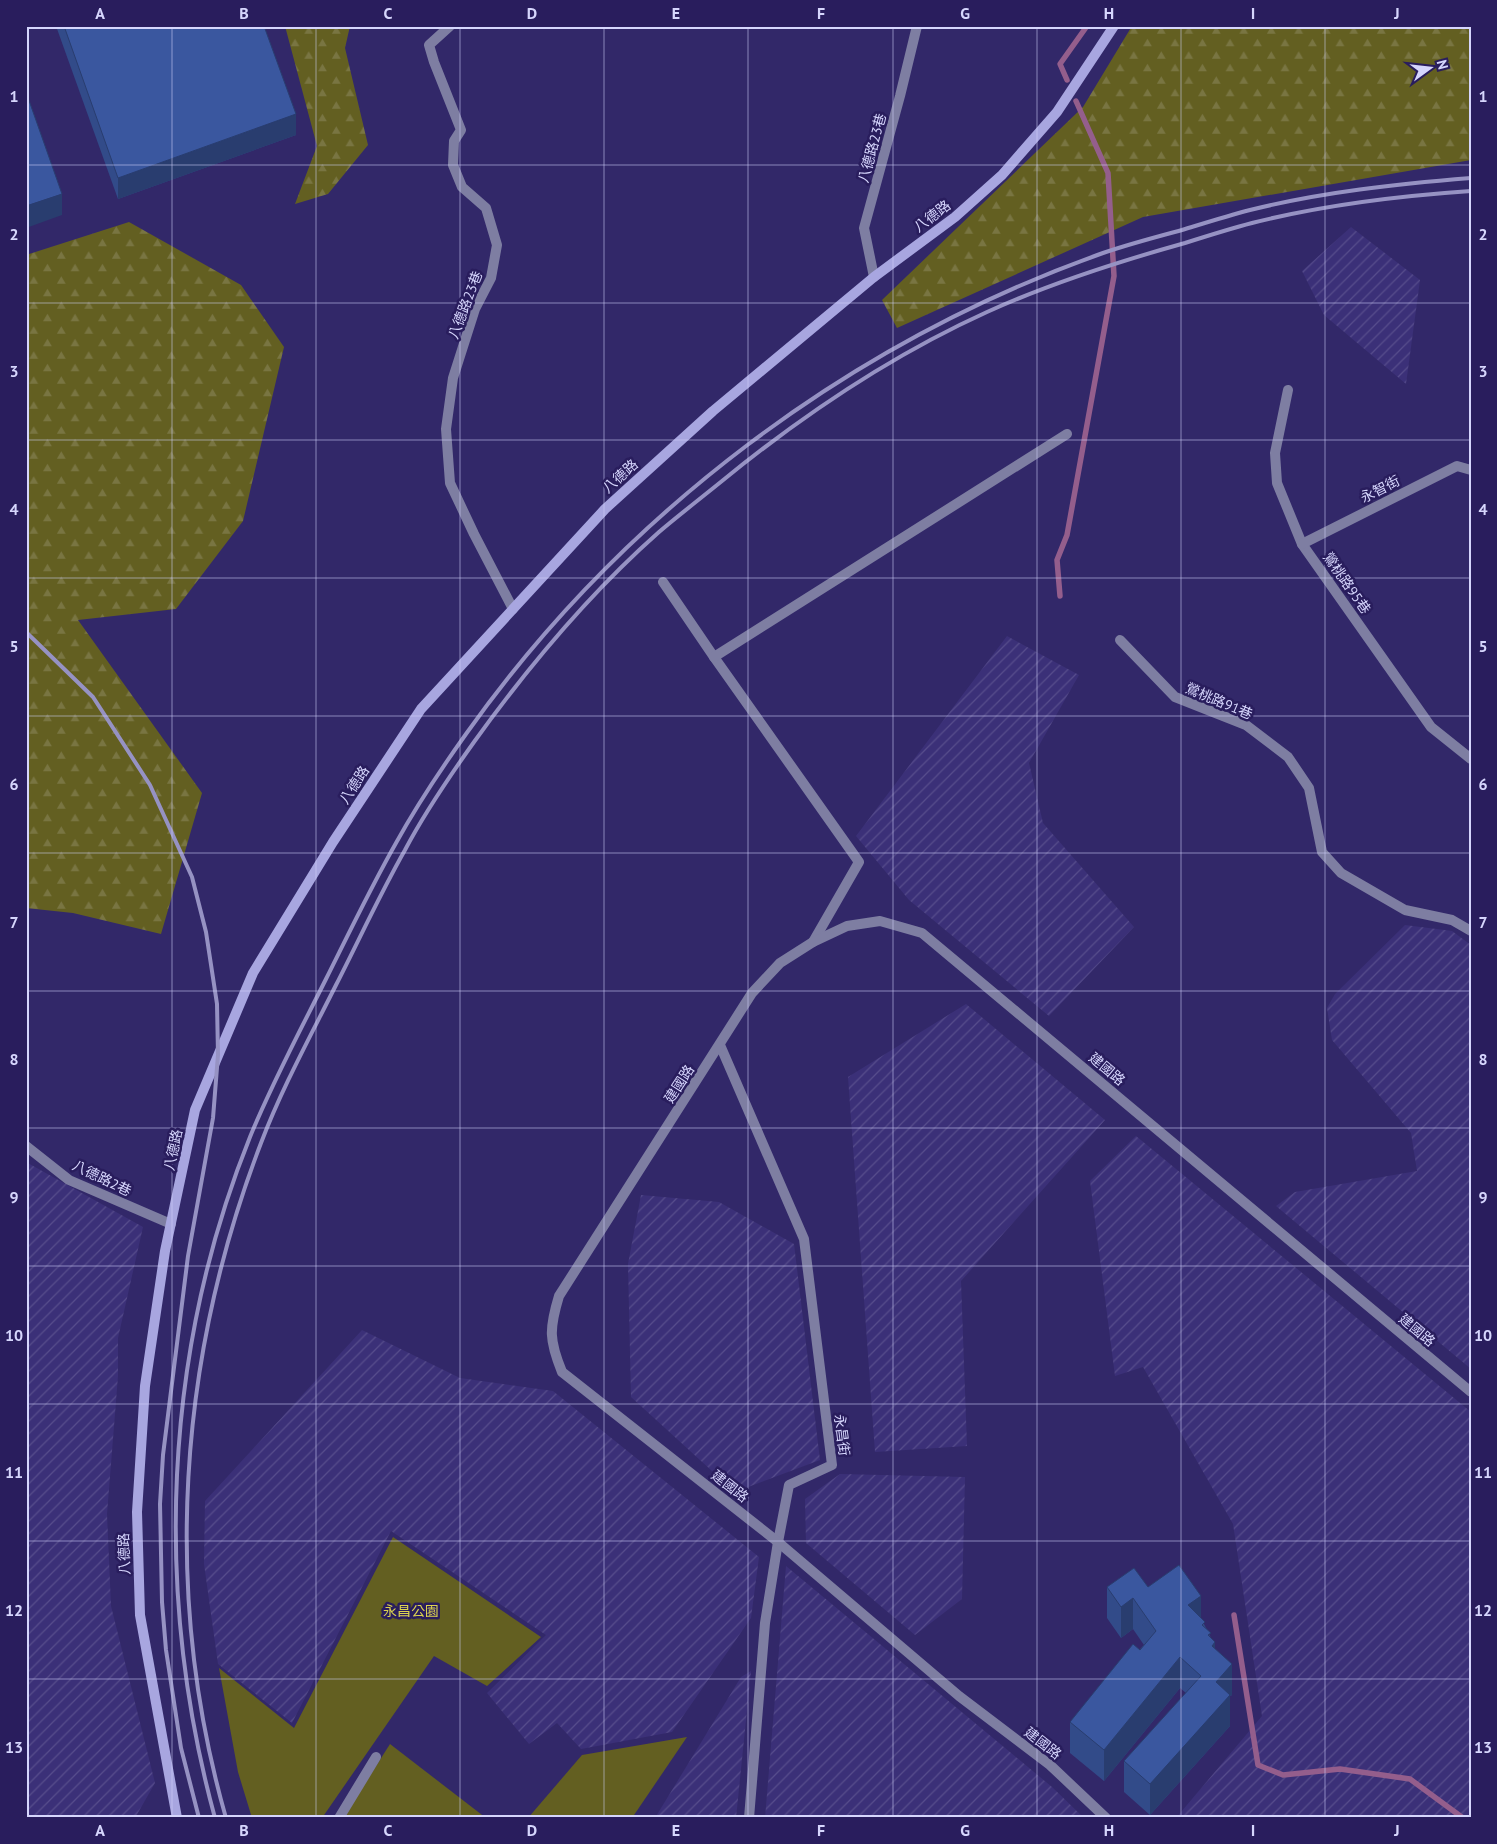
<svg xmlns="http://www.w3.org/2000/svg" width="1497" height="1844" viewBox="0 0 1497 1844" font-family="'PT Sans','Noto Sans TC',sans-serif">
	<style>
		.industrial { fill: url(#industrial-furrows) }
		.forest { fill: url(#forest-firs) }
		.green { fill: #635f21 }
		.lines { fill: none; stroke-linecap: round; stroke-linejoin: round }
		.stream { stroke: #945e8c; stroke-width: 5.5 }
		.street { stroke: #7e7ea2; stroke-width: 10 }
		.secondary { stroke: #a8a6e0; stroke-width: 10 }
		.rail { stroke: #9692c3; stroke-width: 4 }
		.wall { fill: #324b89 }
		.shaded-wall { fill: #293d6f }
		.building { fill: #3a579f; stroke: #293d6f }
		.grid { fill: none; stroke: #d6d6fd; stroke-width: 1; stroke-opacity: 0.55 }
		.labels { text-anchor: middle; stroke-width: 5; stroke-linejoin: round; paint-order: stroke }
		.street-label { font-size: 14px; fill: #d6d6fd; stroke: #291d5d }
		.park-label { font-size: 14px; fill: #dcd34f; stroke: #291d5d }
		.neatline { fill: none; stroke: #d6d6fd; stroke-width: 2 }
		.grid-label { font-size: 16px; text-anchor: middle; font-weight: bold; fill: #d6d6fd }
	</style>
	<defs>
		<pattern id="industrial-furrows" width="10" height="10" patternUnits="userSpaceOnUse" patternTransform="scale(1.25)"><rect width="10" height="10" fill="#3b3078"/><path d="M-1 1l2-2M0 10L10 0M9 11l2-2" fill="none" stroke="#574d8c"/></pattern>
		<pattern id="forest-firs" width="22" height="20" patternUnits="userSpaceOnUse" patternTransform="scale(1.25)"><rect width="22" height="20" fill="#635f21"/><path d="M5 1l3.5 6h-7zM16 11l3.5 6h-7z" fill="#797542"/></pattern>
	</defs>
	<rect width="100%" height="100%" fill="#322869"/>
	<g class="industrial">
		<path d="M1351,227L1420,280L1406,384L1324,315L1302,271Z"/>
		<path d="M1007,636L1079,675L1029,763L1043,823L1134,927L1049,1016L909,900L856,836Z"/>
		<path d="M1405,925L1452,931L1471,945V1369L1276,1206L1295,1192L1417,1171L1411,1133L1332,1040L1327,1008L1335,994Z"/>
		<path d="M966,1004L1105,1120L961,1281L967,1446L875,1452L848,1077Z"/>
		<path d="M1136,1136L1471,1412V1818H1176L1262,1716L1233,1524L1143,1367L1115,1376L1090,1181Z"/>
		<path d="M26,1162L143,1227L118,1338V1376L107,1514L111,1606L155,1783L135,1818H26Z"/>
		<path d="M641,1195L719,1202L794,1244L820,1460L735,1492L631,1397L628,1264Z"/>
		<path d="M362,1330L460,1378L553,1391L759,1557L751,1618L672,1732L581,1749L557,1723L529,1744L487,1693L546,1635L391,1531L292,1723L218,1664L204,1564L205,1501Z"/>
		<path d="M840,1474L965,1477L962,1599L915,1635L806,1543L805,1499Z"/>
		<path d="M786,1566L1052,1787L1084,1818H765Z"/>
		<path d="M751,1671L736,1818H655L741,1677Z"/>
	</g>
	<g class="forest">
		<path d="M285,26H350L345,48L368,145L328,194L295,204L317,146Z"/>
		<path d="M1132,26H1471V160L1143,217L897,328L882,300L1083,107Z"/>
		<path d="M129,222L241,285L284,347L243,521L176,609L78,620L202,793L161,934L73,913L26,908V255Z"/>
	</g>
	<g class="green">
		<path d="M393,1537L541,1637L487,1686L434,1656L322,1818H252L238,1772L219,1668L294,1728Z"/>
		<path d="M687,1737L632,1818H528L582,1755Z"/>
		<path d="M390,1744L486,1818H343Z"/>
	</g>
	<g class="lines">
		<g class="stream">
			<path d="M1067,80L1060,64L1087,26"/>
			<path d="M1060,596L1057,560L1067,535L1114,276L1108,173L1076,101"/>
			<path d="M1234,1615L1258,1765L1283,1775L1340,1769L1410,1779L1463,1818"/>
		</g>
		<g class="street">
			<path d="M450,26L429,45L434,62L461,130L454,141L453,165L462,187L486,208L497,245L491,278L475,309L453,378L446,429L450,483L474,534L513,609"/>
			<path d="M874,277L864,228L900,96L917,26"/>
			<path d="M1288,390L1275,453L1277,483L1302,544L1431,727L1471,759"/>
			<path d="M1302,544L1457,466L1471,470"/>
			<path d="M663,582L714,657L859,862L813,942"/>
			<path d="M1120,640L1175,697L1246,725L1288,757L1309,788L1322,852L1341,873L1405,910L1452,920L1471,931"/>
			<path d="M714,657L1067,434"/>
			<path d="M720,1045L804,1239L832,1465L789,1485L778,1542L765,1623L749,1818"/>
			<path d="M26,1146L69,1180L171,1224"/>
			<path d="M339,1818L376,1757"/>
			<path d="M1106,1818L1050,1765L959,1696L778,1542L562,1372C549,1340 549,1329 559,1296L752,993L780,963L813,942L847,926L880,921L922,933L1471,1392"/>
		</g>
		<path class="secondary" d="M177,1818L140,1615L137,1512L145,1386L165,1251L195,1110L253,973L333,842L421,709L605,509L713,411L874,277L955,217L1002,175L1057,112L1114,26"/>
		<g class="rail">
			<path d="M26,632L93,697L150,785L192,877L206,932L217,1004L218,1055L213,1118L188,1256L163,1455L160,1504L162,1602L166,1650L181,1748L199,1818"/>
			<path d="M215,1818C154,1595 163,1353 250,1137C272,1083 300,1031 326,979C349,933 371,887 396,843C417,805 441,769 466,734C622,514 849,343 1103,253C1129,244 1156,237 1182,230C1205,223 1227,216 1250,210C1322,192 1397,184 1471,178"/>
			<path d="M226,1818C162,1594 178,1359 261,1143C282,1088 310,1037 336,985C359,940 380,894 405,850C425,812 449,777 474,742C528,667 590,593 659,532C679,515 701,498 722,481C804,414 890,356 987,312C1051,283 1117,262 1185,243C1207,236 1229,229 1252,223C1323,205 1398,196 1471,191"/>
		</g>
	</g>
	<g class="wall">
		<path d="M56,26H264L296,135L118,199Z"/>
		<path d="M1107,1587H1148L1201,1618L1211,1638L1232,1695L1230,1696V1726L1150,1815L1124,1792V1761L1186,1693L1180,1688L1104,1781L1070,1753V1722L1144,1645L1133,1629L1121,1638L1107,1618Z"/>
	</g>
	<g class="shaded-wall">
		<path d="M296,114V135L118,199V178Z"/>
		<path d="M62,194V215L26,228V206Z"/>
		<path d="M1201,1596V1627L1188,1605Z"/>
		<path d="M1133,1598V1629L1121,1638V1607Z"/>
		<path d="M1215,1642V1673L1212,1646Z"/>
		<path d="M1180,1657V1688L1104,1781V1750Z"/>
		<path d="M1232,1664V1695L1230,1696V1726L1150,1815V1784L1216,1682Z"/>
	</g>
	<g class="building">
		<path d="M64,26H264L296,114L118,178Z"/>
		<path d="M26,92L62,194L26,206Z"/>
		<path d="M1179,1565L1201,1596L1188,1605L1205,1622L1202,1625L1211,1633L1208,1635L1215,1642L1212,1646L1232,1664L1216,1682L1230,1695L1150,1784L1124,1761L1201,1676L1180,1657L1104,1750L1070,1722L1133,1644L1140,1650L1156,1631L1133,1598L1121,1607L1107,1587L1134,1568L1148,1587Z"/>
	</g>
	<path class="grid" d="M172,26V1818M316,26V1818M460,26V1818M604,26V1818M748,26V1818M893,26V1818M1037,26V1818M1181,26V1818M1325,26V1818M26,165H1471M26,303H1471M26,440H1471M26,578H1471M26,716H1471M26,853H1471M26,991H1471M26,1128H1471M26,1266H1471M26,1404H1471M26,1541H1471M26,1679H1471"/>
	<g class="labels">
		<g class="street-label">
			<text transform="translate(872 148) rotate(-75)" y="5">八德路23巷</text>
			<text transform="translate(932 216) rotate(-37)" y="5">八德路</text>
			<text transform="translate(465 305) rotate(-69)" y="5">八德路23巷</text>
			<text transform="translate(620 476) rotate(-42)" y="5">八德路</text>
			<text transform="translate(1380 489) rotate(-27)" y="5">永智街</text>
			<text transform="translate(1347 583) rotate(55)" y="5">鶯桃路95巷</text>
			<text transform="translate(1219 701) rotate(23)" y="5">鶯桃路91巷</text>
			<text transform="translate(354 785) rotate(-57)" y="5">八德路</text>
			<text transform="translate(1107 1069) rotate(40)" y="5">建國路</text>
			<text transform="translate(679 1084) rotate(-57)" y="5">建國路</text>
			<text transform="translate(173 1150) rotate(-78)" y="5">八德路</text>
			<text transform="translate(102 1178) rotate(26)" y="5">八德路2巷</text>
			<text transform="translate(1417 1330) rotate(40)" y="5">建國路</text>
			<text transform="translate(842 1435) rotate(83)" y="5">永昌街</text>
			<text transform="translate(730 1486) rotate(38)" y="5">建國路</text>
			<text transform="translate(124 1554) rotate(-92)" y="5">八德路</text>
			<text transform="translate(1043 1743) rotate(38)" y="5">建國路</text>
		</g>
		<g class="park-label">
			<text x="411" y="1616">永昌公園</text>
		</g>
	</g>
	<rect width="1497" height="1844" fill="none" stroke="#291d5d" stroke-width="55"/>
	<g transform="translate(1430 68) rotate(75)" stroke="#291d5d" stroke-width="4" paint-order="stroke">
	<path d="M0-4L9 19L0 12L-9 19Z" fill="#d6d6fd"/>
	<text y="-8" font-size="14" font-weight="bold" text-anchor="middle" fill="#d6d6fd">N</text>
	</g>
	<rect x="28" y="28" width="1442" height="1788" class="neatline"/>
	<g class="grid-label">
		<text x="100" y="19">A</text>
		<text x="244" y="19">B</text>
		<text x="388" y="19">C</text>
		<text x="532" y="19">D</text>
		<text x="676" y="19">E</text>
		<text x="821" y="19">F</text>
		<text x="965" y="19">G</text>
		<text x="1109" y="19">H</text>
		<text x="1253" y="19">I</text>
		<text x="1397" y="19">J</text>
		<text x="14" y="102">1</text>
		<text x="1483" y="102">1</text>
		<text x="14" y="240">2</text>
		<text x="1483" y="240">2</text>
		<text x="14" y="377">3</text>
		<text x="1483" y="377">3</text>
		<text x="14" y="515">4</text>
		<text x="1483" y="515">4</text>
		<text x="14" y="652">5</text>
		<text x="1483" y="652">5</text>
		<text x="14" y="790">6</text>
		<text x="1483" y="790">6</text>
		<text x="14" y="928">7</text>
		<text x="1483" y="928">7</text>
		<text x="14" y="1065">8</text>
		<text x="1483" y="1065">8</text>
		<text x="14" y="1203">9</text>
		<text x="1483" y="1203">9</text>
		<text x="14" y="1341">10</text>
		<text x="1483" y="1341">10</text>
		<text x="14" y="1478">11</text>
		<text x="1483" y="1478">11</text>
		<text x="14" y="1616">12</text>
		<text x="1483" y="1616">12</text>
		<text x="14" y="1753">13</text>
		<text x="1483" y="1753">13</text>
		<text x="100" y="1836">A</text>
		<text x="244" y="1836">B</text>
		<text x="388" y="1836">C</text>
		<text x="532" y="1836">D</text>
		<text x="676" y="1836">E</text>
		<text x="821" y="1836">F</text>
		<text x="965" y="1836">G</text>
		<text x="1109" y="1836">H</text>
		<text x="1253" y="1836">I</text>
		<text x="1397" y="1836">J</text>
	</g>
</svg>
